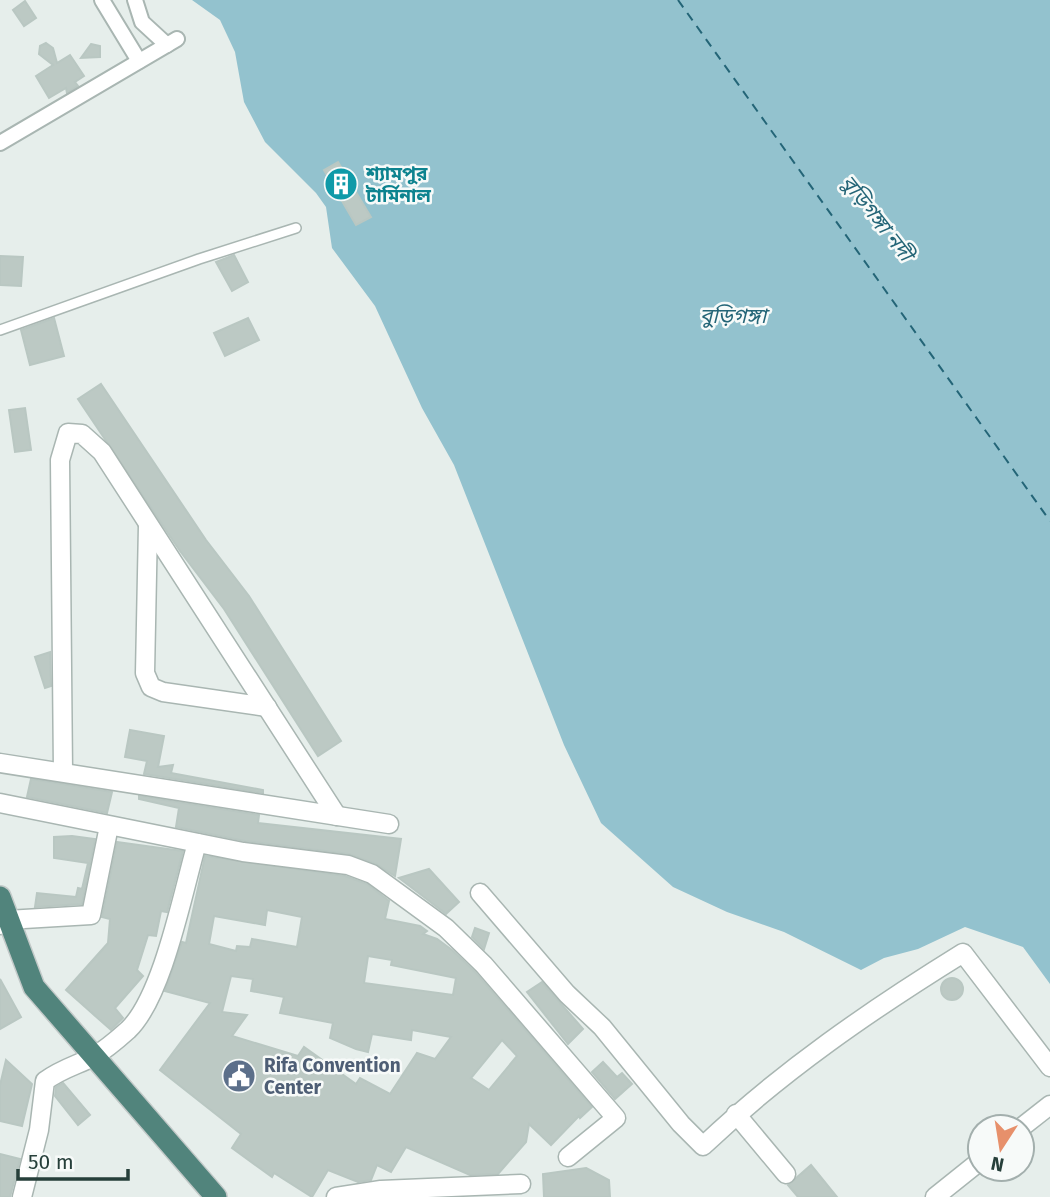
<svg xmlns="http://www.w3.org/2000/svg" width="1050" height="1197" viewBox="0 0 1050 1197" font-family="'Fira Sans','Noto Sans Bengali',sans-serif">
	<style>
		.water { fill: #93c2ce }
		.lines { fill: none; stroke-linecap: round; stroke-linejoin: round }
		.ferry { stroke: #246577; stroke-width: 2; stroke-dasharray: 9 7; stroke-linecap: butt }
		.building { fill: #bcc9c4; stroke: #b9c7c2; stroke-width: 2; fill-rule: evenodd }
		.service-casing { stroke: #a9b6b2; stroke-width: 12 }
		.pedestrian-casing { stroke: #a9b6b2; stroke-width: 18 }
		.minor-casing { stroke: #a9b6b2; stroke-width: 21 }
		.trunk-casing { stroke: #c2c9c8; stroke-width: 24 }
		.service { stroke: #fff; stroke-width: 9 }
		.pedestrian { stroke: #fff; stroke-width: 14 }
		.minor { stroke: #fff; stroke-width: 18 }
		.trunk { stroke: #51847c; stroke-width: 21 }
		.labels { text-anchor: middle; stroke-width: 5; stroke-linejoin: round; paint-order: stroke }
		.culture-label { font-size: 19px; font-weight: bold; fill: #0d838f; stroke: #f7faf9; text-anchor: start }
		.service-label { font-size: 19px; font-weight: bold; fill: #4e5e75; stroke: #f7faf9; text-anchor: start }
		.water-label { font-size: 21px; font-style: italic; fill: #246577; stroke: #f7faf9 }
	</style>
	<rect width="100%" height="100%" fill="#e6eeeb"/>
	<path class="water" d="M192,0H1050V984L1023,947L965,927L918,949L884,958L861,970L784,932L727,912L673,887L601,823L564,745L454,465L422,408L375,306L332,248L326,207L316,193L265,142L244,102L235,52L220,20Z"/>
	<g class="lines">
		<path class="ferry" d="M678,0L1050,521"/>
	</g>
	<g class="building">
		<path d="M25,1L36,18L24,26L13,10Z"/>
		<path d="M46,43L53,48L57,63L70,55L84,76L75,82L78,86L67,93L66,88L49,98L36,76L53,65L39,54L40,46Z"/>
		<path d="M91,44L100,46V57L81,58Z"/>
		<path d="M338,162L371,217L356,225L324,170Z"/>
		<path d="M234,255L248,282L232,291L216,262Z"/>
		<path d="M0,256L23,257L21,286L0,285Z"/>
		<path d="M54,318L64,356L30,365L21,330Z"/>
		<path d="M248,318L259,340L225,356L214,333Z"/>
		<path d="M101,384L206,540L249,596L341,741L318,756L224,609L180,551L78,399Z"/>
		<path d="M25,408L31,450L15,452L9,410Z"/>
		<path d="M50,652L51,686L45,688L35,657Z"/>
		<path d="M130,730L164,736L158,767L173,765L171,773L263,790V793L144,774L147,761L125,757Z"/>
		<path d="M31,779L112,792L107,813L27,797Z"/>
		<path d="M139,796L259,815L258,823L401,839L395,876L376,864L349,854L245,841L176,827L179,808L139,799Z"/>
		<path d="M72,836L95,839L82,904L35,907L37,893L76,897L78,888L82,889L88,863L54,858V837Z"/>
		<path d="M117,842L183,851L167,912L161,911L156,936L148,935L137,970L143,976L115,1008L123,1018L111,1030L66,990L108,943L110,919L102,917Z"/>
		<path d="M205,856L345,876L367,884L389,901L385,919L420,926L427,931L423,934L437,939L452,950L476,973L592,1107L580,1118L579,1116L551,1145L529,1124L526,1142L498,1174L470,1175L406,1147L391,1172L377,1165L371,1180L358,1182L328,1170L312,1197L274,1173L272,1177L232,1148L241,1134L160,1070L210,1003L165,991L182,942L186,943ZM267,910L302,917L297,947L252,939L250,947L237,946L236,951L209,944L214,916L265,925ZM368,956L392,960L391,965L456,978L453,995L364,983ZM231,976L253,979L251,991L284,997L280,1013L333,1023L330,1038L356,1049L368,1052L372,1034L411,1040L412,1030L451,1037L435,1059L417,1053L390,1094L360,1078L356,1084L304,1047L298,1056L232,1036L247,1015L222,1012ZM502,1040L517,1056L489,1090L471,1078Z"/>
		<path d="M429,869L459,902L446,914L399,878Z"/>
		<path d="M475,928L489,933L484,949L472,937Z"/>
		<circle cx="952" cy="989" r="11"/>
		<path d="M0,979L21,1017L0,1029Z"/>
		<path d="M542,982L583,1029L568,1044L527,992Z"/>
		<path d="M6,1060L32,1084L22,1126L0,1121V1085Z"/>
		<path d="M603,1062L617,1077L622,1073L632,1084L615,1099L592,1072Z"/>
		<path d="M63,1083L90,1115L78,1125L55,1096L56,1087Z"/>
		<path d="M0,1154L20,1159L10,1197H0Z"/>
		<path d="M811,1165L837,1197H798L788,1185Z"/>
		<path d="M586,1168L609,1180L610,1197H544L543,1174Z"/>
	</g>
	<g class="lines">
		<defs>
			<path id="service" d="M0,330L199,259L296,228"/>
			<g id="pedestrian">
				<path d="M102,0L139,61"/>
				<path d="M135,0L142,22L167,45"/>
				<path d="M0,143L177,39"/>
			</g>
			<g id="minor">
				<path d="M148,525L145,673L151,687L163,692L267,707"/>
				<path d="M0,763L389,824"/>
				<path d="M63,772L60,460L68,433L82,434L102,452L337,816"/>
				<path d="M0,803L243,852L348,865L372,874L446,928L484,965L616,1118L568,1157"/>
				<path d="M480,893L567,994L602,1027L681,1124L703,1146C782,1071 871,1010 963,953L1050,1067"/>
				<path d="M0,925L7,920L91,915L109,826"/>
				<path d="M736,1114L786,1174"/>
				<path d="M1022,1127L1050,1105"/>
				<path d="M22,1197L39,1130L45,1081C61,1069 77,1065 93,1057C105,1050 118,1039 128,1030C163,997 183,891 197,843"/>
				<path d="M336,1197L381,1190L521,1184"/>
				<path d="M935,1197L980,1161"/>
			</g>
			<path id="trunk" d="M0,897L34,987L216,1197"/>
		</defs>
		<use href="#service" class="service-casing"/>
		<use href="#pedestrian" class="pedestrian-casing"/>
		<use href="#minor" class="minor-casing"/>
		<use href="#trunk" class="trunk-casing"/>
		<use href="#service" class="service"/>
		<use href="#pedestrian" class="pedestrian"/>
		<use href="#minor" class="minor"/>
		<use href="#trunk" class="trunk"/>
	</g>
	<defs>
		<symbol id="building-disc" viewBox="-11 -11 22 22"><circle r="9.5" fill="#0f9aa8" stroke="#f7faf9"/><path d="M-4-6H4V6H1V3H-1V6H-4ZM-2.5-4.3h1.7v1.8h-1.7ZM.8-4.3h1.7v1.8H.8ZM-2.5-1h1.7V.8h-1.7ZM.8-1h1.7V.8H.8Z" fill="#fff"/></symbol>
		<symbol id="civic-disc" viewBox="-11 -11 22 22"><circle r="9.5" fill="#5c6f8a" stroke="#f7faf9"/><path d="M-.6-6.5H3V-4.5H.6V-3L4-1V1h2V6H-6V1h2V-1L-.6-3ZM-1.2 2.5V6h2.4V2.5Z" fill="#fff"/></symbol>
	</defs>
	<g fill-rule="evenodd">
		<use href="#building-disc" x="322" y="165" width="38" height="38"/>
		<use href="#civic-disc" x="220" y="1057" width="38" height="38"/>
	</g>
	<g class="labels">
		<g class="culture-label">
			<text x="366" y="180">শ্যামপুর<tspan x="366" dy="22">টার্মিনাল</tspan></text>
		</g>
		<g class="service-label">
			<text x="264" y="1072">Rifa Convention<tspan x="264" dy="22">Center</tspan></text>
		</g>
		<g class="water-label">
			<text transform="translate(877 218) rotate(52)" y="7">বুড়িগঙ্গা নদী</text>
			<text x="733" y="323">বুড়িগঙ্গা</text>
		</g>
	</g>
	<g transform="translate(1001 1148) rotate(192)"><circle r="33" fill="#f7faf9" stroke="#a3afad" stroke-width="2"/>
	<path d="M0-5L12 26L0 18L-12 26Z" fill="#e7906b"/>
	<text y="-10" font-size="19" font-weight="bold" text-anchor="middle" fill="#263f3a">N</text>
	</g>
	<path d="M18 1169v10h110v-10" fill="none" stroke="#263f3a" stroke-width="3.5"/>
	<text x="28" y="1169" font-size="21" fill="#263f3a" stroke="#f7faf9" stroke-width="5" paint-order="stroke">50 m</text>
</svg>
